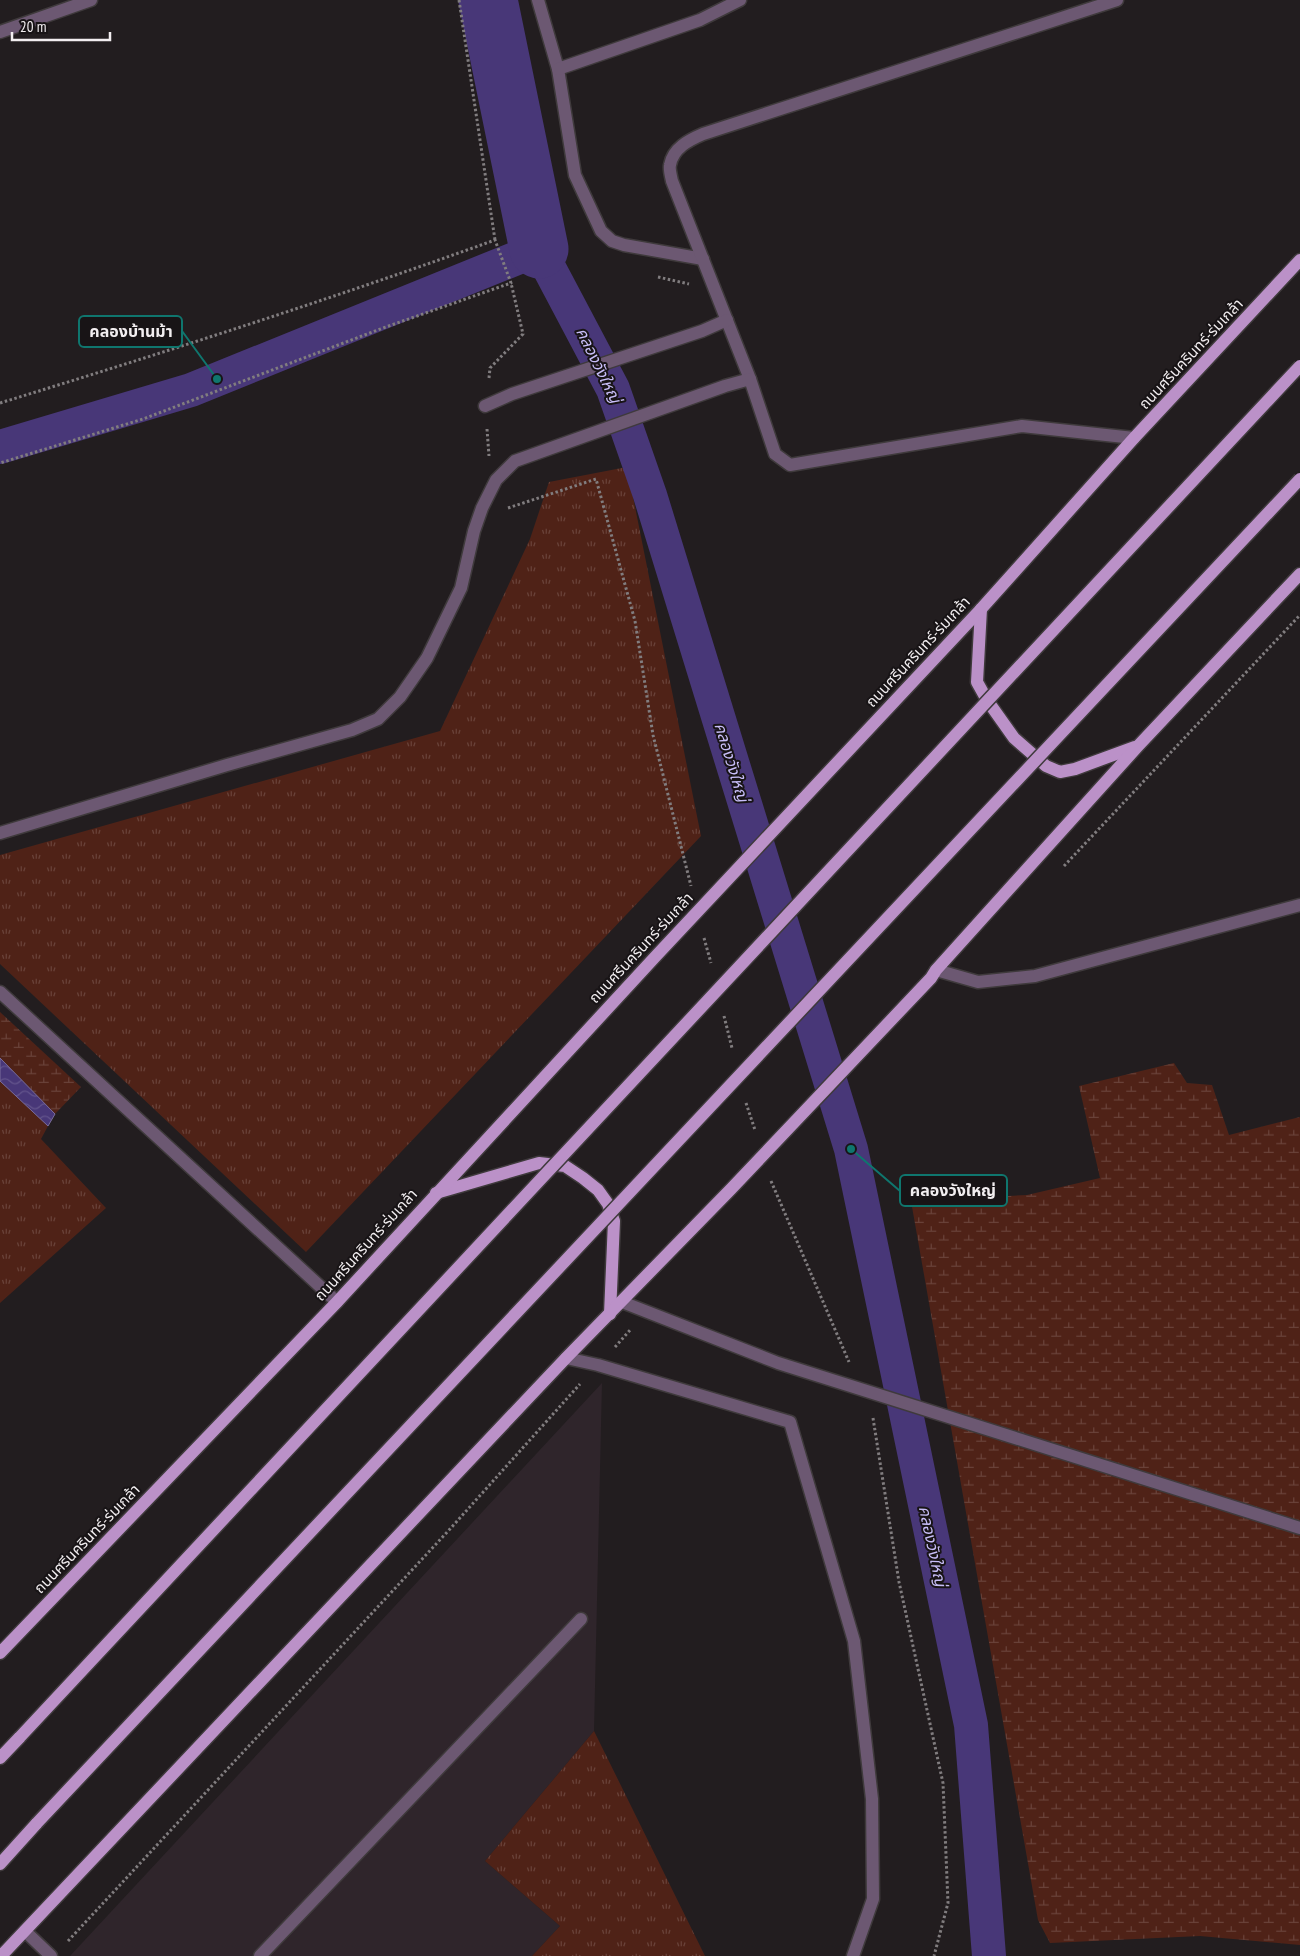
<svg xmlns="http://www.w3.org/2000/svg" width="1300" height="1956" viewBox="0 0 1300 1956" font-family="'PT Sans Narrow','Noto Sans Thai',sans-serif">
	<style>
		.built { fill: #2f252b }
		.grass { fill: url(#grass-tufts) }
		.wetland { fill: url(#wetland-marsh) }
		.water { fill: url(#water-waves); stroke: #7b6e9c }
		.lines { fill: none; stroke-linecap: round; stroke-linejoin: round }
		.canal { stroke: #483778; stroke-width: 34 }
		.river { stroke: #483778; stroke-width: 59 }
		.minor-casing { stroke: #3f3a3c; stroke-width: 15 }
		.major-casing { stroke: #3f3a3c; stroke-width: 15 }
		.path { stroke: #817d7f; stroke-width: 3; stroke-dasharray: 2.5 2.5; stroke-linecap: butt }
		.minor { stroke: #6c5872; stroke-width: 12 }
		.major { stroke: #bb91c8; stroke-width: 12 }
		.major-bridge-casing { stroke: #3f3a3c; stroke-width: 15; stroke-linecap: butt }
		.major-bridge { stroke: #bb91c8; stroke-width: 12 }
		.labels { text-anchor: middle; stroke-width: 4; stroke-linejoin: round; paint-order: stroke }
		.street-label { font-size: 15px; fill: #f2eef0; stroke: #181416 }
		.water-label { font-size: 16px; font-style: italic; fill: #c8bef8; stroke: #181416 }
		.leader { fill: none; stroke: #0f766e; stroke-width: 2 }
		.callout-dot { fill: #0f766e; stroke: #181416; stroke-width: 2 }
		.callout { fill: #181416; stroke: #0f766e; stroke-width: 2 }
		.callout-label { font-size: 16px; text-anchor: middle; font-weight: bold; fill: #f2eef0 }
	</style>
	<defs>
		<pattern id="grass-tufts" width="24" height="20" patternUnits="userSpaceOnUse" patternTransform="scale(1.25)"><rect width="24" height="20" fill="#4f2217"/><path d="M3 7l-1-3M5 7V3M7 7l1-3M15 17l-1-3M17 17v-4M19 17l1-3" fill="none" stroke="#694239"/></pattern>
		<pattern id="wetland-marsh" width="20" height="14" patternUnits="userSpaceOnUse" patternTransform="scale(1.25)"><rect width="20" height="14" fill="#4f2217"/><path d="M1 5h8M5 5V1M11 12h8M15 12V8" fill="none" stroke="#694239"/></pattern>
		<pattern id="water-waves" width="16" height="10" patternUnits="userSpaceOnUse" patternTransform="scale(1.25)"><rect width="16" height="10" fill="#483778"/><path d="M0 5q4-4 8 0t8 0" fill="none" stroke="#63548c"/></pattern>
	</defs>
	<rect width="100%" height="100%" fill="#221d1f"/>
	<path class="built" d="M602,1383L594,1731L485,1861L560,1926L532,1956H70Z"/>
	<g class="grass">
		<path d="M627,467L701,836L306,1252L0,964V855L440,731L530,539L549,482Z"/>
		<path d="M0,1081L48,1126L41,1139L106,1208L0,1303Z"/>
		<path d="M594,1731L705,1956H532L560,1926L485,1861Z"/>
	</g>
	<g class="wetland">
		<path d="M0,1012L81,1087L55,1114L0,1058Z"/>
		<path d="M1174,1063L1187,1083L1212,1085L1229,1135L1300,1117V1945L1200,1936L1050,1943L1038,1920L911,1201L1027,1195L1100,1178L1079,1086Z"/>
	</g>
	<path class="water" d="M0,1058L55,1114L48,1126L0,1081Z"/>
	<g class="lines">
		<path class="canal" d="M0,447L191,390L539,249L613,389L650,495L851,1149L971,1725L989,1956"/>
		<path class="river" d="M488,0L539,249"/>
		<defs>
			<g id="minor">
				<path d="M538,0L558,69L575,175L601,231L612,241L624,245L703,259"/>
				<path d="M0,32L91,0"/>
				<path d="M558,69L700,20L740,0"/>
				<path d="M750,379L672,181C671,176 669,169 670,165C673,148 689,140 703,134L1117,0"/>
				<path d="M485,406L512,394L702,331L727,320"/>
				<path d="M0,833L227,765L352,730L378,719L400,697L427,658L461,588L474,531L482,508L496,480L515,461L725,386L750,379L775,454L790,465L1022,426L1134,438"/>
				<path d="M936,970L978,982L1035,976L1300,905"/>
				<path d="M0,992L337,1302"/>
				<path d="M622,1302L778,1363L1300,1528"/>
				<path d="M566,1358L598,1365L790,1422L854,1641L872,1799L873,1899L853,1956"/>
				<path d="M25,1931L51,1956"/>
				<path d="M260,1956L581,1619"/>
			</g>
			<g id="major">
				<path d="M981,609L977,682L987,700L1014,738L1046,766L1060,772L1075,769L1135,747"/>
				<path d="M436,1193L539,1163L565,1166L583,1178L598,1190L608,1204L614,1221L610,1314"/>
				<path d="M0,1653L337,1302L655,957L981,609L1134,438L1300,260"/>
				<path d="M0,1758L20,1737"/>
				<path d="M0,1864L37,1823"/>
				<path d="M1,1956L566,1358L731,1189L931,978L936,970L1138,746L1300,574"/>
			</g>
		</defs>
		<use href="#minor" class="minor-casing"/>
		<use href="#major" class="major-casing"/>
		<g class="path">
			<path d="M459,0L495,240"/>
			<path d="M658,277L689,284"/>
			<path d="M489,378L490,368L523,334L511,283"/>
			<path d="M0,403C166,352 331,299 495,240L511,283L383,328L143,419L0,463"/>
			<path d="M487,429L489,456"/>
			<path d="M508,508L596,479L635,621L653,735L691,886"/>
			<path d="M1064,866L1300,615"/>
			<path d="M704,938L711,963"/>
			<path d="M724,1016L732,1048"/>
			<path d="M746,1103L755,1130"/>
			<path d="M771,1181L849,1362"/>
			<path d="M615,1347L631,1329"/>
			<path d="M873,1418L899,1582L943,1783L948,1903L934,1956"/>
			<path d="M68,1941L450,1529L580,1384"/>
		</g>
		<use href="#minor" class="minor"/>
		<use href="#major" class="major"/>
		<defs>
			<g id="major-bridge">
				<path d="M20,1737L1300,366"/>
				<path d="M37,1823L1300,479"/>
			</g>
		</defs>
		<use href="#major-bridge" class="major-bridge-casing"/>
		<use href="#major-bridge" class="major-bridge"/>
	</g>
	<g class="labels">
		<g class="street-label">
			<text transform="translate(1191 354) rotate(-47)" y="5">ถนนศรีนครินทร์-ร่มเกล้า</text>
			<text transform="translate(918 652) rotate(-47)" y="5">ถนนศรีนครินทร์-ร่มเกล้า</text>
			<text transform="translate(641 948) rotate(-47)" y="5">ถนนศรีนครินทร์-ร่มเกล้า</text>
			<text transform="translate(366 1245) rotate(-48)" y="5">ถนนศรีนครินทร์-ร่มเกล้า</text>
			<text transform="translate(87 1539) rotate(-46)" y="5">ถนนศรีนครินทร์-ร่มเกล้า</text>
		</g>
		<g class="water-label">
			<text transform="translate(599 365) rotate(64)" y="6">คลองวังใหญ่</text>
			<text transform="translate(732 762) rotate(73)" y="6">คลองวังใหญ่</text>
			<text transform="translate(933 1546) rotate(78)" y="6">คลองวังใหญ่</text>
		</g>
	</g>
	<path class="leader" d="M217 379L182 331M851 1149L900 1191"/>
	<g class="callout-dot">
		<circle cx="217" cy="379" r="5"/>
		<circle cx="851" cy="1149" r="5"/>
	</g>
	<g class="callout">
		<rect x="79" y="316" width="103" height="31" rx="5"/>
		<rect x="900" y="1175" width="107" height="31" rx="5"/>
	</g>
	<g class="callout-label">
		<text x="131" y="337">คลองบ้านม้า</text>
		<text x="953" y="1196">คลองวังใหญ่</text>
	</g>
	<path d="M12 32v8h98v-8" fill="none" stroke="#f2eef0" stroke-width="2.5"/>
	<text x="20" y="32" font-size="15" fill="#f2eef0" stroke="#181416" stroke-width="4" paint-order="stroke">20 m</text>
</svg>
